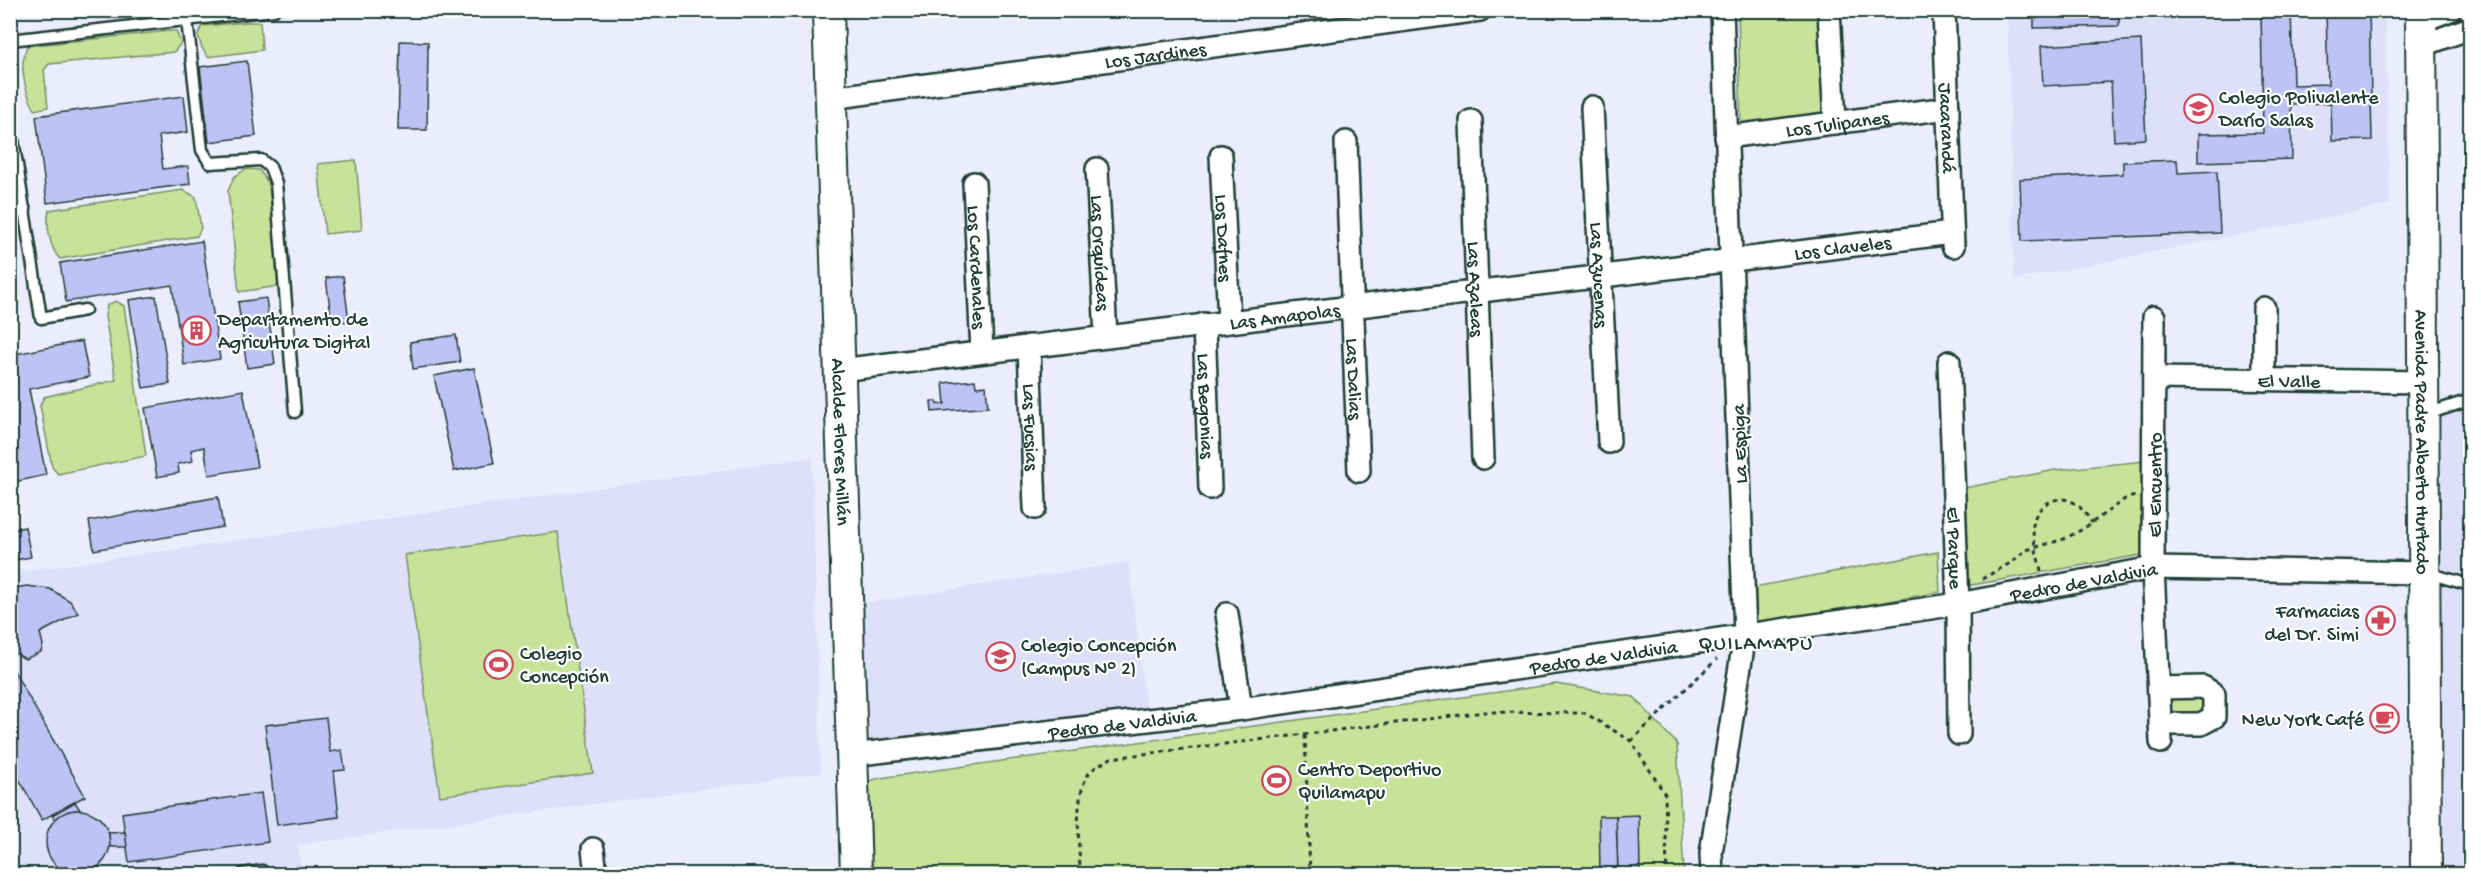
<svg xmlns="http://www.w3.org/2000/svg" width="2481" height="885" viewBox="0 0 2481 885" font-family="'Gochi Hand',sans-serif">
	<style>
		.built { fill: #dee0fa }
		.green { fill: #c7e39a; stroke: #739067; stroke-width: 1.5 }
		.building { fill: #bec3f5; stroke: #1f3d34; stroke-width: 1.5 }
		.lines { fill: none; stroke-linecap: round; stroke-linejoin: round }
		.lane-casing { stroke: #1f3d34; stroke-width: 15 }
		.street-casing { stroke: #1f3d34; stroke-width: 26 }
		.secondary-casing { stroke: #1f3d34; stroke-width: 34 }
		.path { stroke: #1f3d34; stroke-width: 3; stroke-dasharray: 4.5 4.5; stroke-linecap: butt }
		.lane { stroke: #fff; stroke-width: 10 }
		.street { stroke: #fff; stroke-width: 21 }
		.secondary { stroke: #fff; stroke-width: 30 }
		.labels { text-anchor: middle; stroke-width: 4.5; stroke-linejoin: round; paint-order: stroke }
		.street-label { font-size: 20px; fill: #1f3d34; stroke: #fff }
		.poi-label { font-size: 20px; fill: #1f3d34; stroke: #fff; text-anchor: start }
		.neighbourhood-label { font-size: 21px; letter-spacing: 1.5px; fill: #1f3d34; stroke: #fff }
	</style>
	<rect width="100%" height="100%" fill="#ecedfc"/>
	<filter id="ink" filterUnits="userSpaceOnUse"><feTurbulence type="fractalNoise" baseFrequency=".0167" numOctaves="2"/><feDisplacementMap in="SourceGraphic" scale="12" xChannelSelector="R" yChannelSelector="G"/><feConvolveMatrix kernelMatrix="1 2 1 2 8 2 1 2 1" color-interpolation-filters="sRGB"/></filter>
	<g filter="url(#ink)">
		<g class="built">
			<path d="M2007,11H2385L2390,205L2014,280Z"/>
			<path d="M2470,392V874H2437L2436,402Z"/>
			<path d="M812,457L821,773L298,845L302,874H11L10,573Z"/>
			<path d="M1129,562L1146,708L864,743L857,604Z"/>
		</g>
		<g class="green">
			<path d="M1738,11H1823L1826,115L1741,126Z"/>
			<path d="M247,22H260L262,50L208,57L202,48L198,35L202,26Z"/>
			<path d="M169,31H176L181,43L174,52L49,64L44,70L48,107L35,110C25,92 18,66 27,46Z"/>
			<path d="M356,160L362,230L325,234L318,164Z"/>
			<path d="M246,169L259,170L269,184L279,286L239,292L228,191L234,177Z"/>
			<path d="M183,190L196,197L201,228L197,236L60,259C49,248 46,224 49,210Z"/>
			<path d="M116,301L124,306L146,456L58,474L52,467L40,405L44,397L116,380L105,316L107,305Z"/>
			<path d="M2145,461L2146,554L1966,586L1964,488L2055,470Z"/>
			<path d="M558,532L593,773L440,796L405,555Z"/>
			<path d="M1938,552L1940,592L1753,625L1754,587Z"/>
			<path d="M1556,684L1634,697L1677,744L1684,874H872L869,781L880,778Z"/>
			<path d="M2167,695H2205V714L2167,713Z"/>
		</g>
		<g class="building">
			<path d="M2034,10H2119V26L2034,28Z"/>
			<path d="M2261,10H2291L2293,85L2328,84L2326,10H2369L2372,140L2332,141L2331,103L2291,104L2292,159L2198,162V134L2263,133Z"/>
			<path d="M2141,40L2146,139L2114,141L2111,82L2043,86L2041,46Z"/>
			<path d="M400,41L428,42L427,130H398Z"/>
			<path d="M247,61L256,136L209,142L200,67Z"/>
			<path d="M184,96L188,132L159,136L163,169L188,166L190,184L47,203L36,116Z"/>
			<path d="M2177,160L2178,173L2217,171L2220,233L2022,241L2020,179L2123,174V162Z"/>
			<path d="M202,241L220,359L184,365L172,285L66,302L60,263Z"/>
			<path d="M343,276L349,321L332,323L326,278Z"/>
			<path d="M156,296L170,384L143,388L129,300Z"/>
			<path d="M266,298L275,364L247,368L238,302Z"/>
			<path d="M456,335L460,362L413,369L410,342Z"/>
			<path d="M82,341L89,377L29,389L46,475L14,482L10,464V355Z"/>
			<path d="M474,368L494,463L454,471L434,376Z"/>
			<path d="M975,380L976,387L986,386L988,407L932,412L931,401H937V404H945L943,383Z"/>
			<path d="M243,390L257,467L209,475L204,447L191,450L193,461L178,464L179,473L157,477L145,408Z"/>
			<path d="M218,497L223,527L94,550L89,521Z"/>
			<path d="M25,527L31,557L10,561V530Z"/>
			<path d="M27,586L50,589L70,601L78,613L40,633L43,645L41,652L25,659L10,650V589Z"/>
			<path d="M10,664L85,796L42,820L10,763Z"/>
			<path d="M326,718L330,752L342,750L345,770L334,771L339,817L277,825L265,725Z"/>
			<path d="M261,793L268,842L129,862L122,813Z"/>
			<path d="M75,802L80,810L69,811L55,820L52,815Z"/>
			<circle cx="78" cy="842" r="32"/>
			<path d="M1639,815L1640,874H1618L1616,816Z"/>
			<path d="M1599,816H1616L1618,874H1600Z"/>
			<path d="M125,832L127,847H110L109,833Z"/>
		</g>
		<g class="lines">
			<defs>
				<g id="lane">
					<path d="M187,20L202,150L210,163L261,160L270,167L276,183L295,412"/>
					<path d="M10,40L274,10"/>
					<path d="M10,120L41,318L85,310"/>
					<path d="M10,213L25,210"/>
					<path d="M2427,414L2470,400"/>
					<path d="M2427,573L2470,585"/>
					<path d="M10,872L12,874"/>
					<path d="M243,874L262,871L263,874"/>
				</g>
				<g id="street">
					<path d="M1829,10L1835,123"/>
					<path id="s1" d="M1944,10L1953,246"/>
					<path d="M2421,21L2450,10"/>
					<path d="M2421,46L2470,28"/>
					<path id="s2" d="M831,98L1480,10"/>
					<path id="s3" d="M1592,107L1609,442"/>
					<path id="s4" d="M1471,121L1483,458"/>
					<path id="s5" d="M1726,137L1948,108"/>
					<path id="s6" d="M1346,142L1359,471"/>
					<path id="s7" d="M1221,156L1229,321"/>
					<path id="s8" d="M1097,169L1106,336"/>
					<path id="s9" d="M974,183L982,352"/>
					<path d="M2264,308V380"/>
					<path d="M2154,317L2153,568L2161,742"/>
					<path id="s10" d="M1204,324L1210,488"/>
					<path id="s11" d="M1029,346L1035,508"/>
					<path id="s12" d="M1949,362L1958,604L1959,734"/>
					<path id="s13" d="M840,370L1952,233"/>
					<path id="s14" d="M2154,378L2423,382"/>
					<path d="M1227,614L1241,709"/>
					<path d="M2159,688L2203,687L2214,694V717L2201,724H2160"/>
					<path id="s15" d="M852,755L1241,709L1958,604L2153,568L2424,573"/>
					<path d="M593,849L596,874"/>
					<path d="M1712,874L1711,853L1745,634L1722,10"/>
				</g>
				<g id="secondary">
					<path id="s16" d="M828,10L856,874"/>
					<path id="s17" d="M2421,10L2426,874"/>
				</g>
			</defs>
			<use href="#lane" class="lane-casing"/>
			<use href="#street" class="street-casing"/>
			<use href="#secondary" class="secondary-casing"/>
			<g class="path">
				<path d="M2041,571C2038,557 2033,542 2033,528C2032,511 2051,495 2068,500C2079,503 2086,514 2092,523"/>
				<path d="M1982,579L2012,562L2026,550L2064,539L2083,529L2125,499L2135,496"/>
				<path d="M1305,735L1310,874"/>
				<path d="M1631,741L1717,659"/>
				<path d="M1080,874C1080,848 1072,792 1091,771C1096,766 1105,762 1111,758L1485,712L1585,713L1631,741L1665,794L1667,874"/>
			</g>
			<use href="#lane" class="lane"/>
			<use href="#street" class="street"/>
			<use href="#secondary" class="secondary"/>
		</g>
	</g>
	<defs>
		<symbol id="school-ring" viewBox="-11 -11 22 22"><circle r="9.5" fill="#fff" stroke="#d1495b" stroke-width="1.5"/><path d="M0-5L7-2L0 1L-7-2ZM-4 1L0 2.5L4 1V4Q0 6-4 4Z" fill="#d1495b"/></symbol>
		<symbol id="building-ring" viewBox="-11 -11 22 22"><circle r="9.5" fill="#fff" stroke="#d1495b" stroke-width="1.5"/><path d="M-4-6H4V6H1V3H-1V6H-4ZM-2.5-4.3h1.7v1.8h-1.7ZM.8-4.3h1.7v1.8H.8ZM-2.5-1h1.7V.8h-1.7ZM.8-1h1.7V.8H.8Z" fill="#d1495b"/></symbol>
		<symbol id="pharmacy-ring" viewBox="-11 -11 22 22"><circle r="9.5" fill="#fff" stroke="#d1495b" stroke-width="1.5"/><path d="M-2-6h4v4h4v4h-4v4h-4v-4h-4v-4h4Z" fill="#d1495b"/></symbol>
		<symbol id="stadium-ring" viewBox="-11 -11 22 22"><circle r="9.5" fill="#fff" stroke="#d1495b" stroke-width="1.5"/><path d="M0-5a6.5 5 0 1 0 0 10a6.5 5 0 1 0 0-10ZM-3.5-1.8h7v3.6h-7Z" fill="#d1495b"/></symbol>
		<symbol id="cafe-ring" viewBox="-11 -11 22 22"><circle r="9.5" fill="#fff" stroke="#d1495b" stroke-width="1.5"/><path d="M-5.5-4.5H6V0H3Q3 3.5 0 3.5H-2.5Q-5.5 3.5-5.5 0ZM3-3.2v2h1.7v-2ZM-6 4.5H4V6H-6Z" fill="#d1495b"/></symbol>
	</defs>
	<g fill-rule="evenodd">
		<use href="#school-ring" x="2182" y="92" width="33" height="33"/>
		<use href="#building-ring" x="180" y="314" width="33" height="33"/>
		<use href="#pharmacy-ring" x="2364" y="604" width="33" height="33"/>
		<use href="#school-ring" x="984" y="640" width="33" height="33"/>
		<use href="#stadium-ring" x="482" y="648" width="33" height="33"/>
		<use href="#cafe-ring" x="2368" y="702" width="33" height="33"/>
		<use href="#stadium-ring" x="1260" y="764" width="33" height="33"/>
	</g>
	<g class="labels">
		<g class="street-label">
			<text dy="7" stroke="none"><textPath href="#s2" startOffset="327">Los Jardines</textPath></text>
			<text dy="7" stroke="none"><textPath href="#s5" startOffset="112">Los Tulipanes</textPath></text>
			<text dy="7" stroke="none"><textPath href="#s1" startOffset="118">Jacarandá</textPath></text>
			<text dy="7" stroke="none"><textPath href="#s7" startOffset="82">Los Dafnes</textPath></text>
			<text dy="7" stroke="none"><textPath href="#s13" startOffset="1010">Los Claveles</textPath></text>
			<text dy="7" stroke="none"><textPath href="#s8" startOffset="84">Las Orquídeas</textPath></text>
			<text dy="7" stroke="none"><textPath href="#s9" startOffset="84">Los Cardenales</textPath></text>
			<text dy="7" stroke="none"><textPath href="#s3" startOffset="168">Las Azucenas</textPath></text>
			<text dy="7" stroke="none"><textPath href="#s4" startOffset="168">Las Azaleas</textPath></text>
			<text dy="7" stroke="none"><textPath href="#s13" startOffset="448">Las Amapolas</textPath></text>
			<text dy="7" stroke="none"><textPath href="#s6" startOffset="237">Las Dalias</textPath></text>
			<text dy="7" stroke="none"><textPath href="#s14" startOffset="135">El Valle</textPath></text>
			<text dy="7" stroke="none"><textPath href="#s10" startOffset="82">Las Begonias</textPath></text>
			<text dy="7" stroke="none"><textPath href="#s11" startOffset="81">Las Fucsias</textPath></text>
			<text dy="7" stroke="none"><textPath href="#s16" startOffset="432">Alcalde Flores Millán</textPath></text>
			<text dy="7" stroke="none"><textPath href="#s17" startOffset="432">Avenida Padre Alberto Hurtado</textPath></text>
			<text transform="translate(1738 444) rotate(-92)" y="7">La Espiga</text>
			<text transform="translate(2154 485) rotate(-90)" y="7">El Encuentro</text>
			<text dy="7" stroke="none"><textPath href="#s12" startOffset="186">El Parque</textPath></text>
			<text dy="7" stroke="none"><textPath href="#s15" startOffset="1244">Pedro de Valdivia</textPath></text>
			<text dy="7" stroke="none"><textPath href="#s15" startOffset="758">Pedro de Valdivia</textPath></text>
			<text dy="7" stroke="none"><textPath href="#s15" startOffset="272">Pedro de Valdivia</textPath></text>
		</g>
		<g class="poi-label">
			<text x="2219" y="103">Colegio Polivalente<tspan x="2219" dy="23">Darío Salas</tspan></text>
			<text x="218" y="325">Departamento de<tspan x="218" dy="23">Agricultura Digital</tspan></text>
			<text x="2359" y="617" text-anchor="end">Farmacias<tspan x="2359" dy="23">del Dr. Simi</tspan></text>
			<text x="1021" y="651">Colegio Concepción<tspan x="1021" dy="23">(Campus N° 2)</tspan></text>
			<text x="520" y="659">Colegio<tspan x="520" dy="23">Concepción</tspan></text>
			<text x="2364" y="725" text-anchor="end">New York Café</text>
			<text x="1298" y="775">Centro Deportivo<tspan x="1298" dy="23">Quilamapu</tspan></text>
		</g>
		<g class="neighbourhood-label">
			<text x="1756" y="649">QUILAMAPU</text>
		</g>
	</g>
	<rect width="2481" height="885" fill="none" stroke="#fff" stroke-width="36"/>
	<rect x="18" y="18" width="2445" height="849" fill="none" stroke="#1f3d34" stroke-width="2" filter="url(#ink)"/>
</svg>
